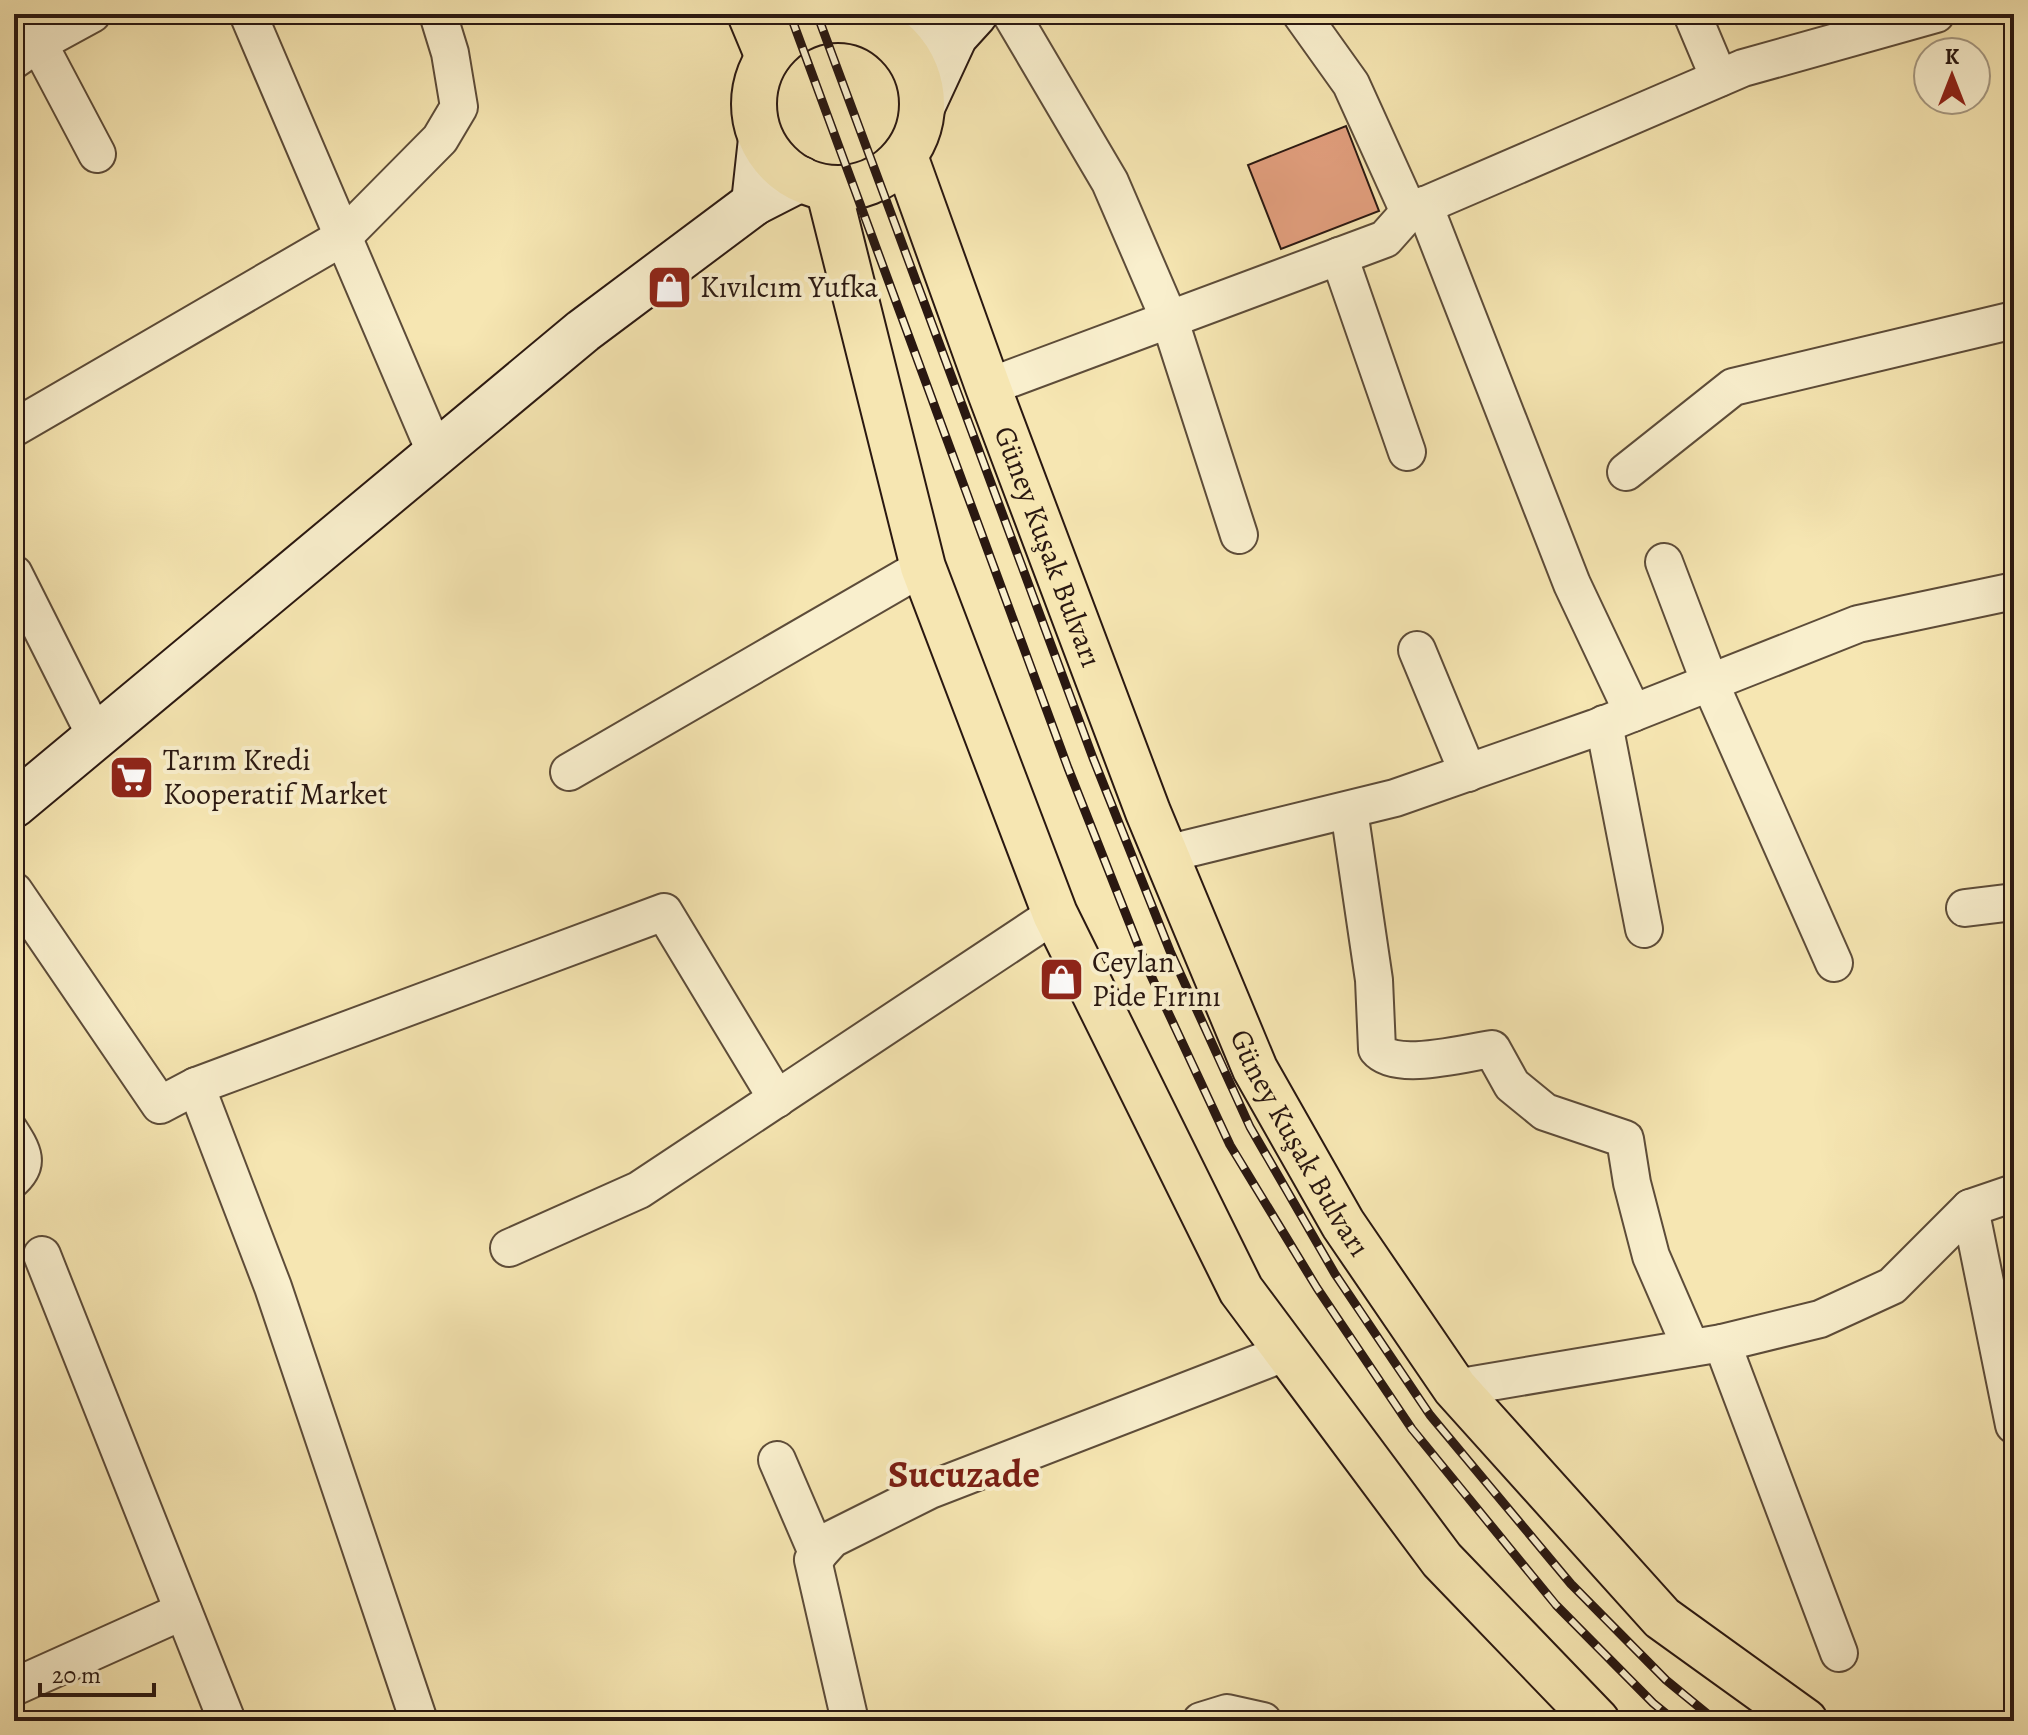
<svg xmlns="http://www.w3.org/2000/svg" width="2028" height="1735" viewBox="0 0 2028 1735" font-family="Alegreya,serif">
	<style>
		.building { fill: #e19e7d; stroke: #2a1811; stroke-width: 2 }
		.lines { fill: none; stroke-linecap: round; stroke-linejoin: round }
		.lane-casing { stroke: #5d4c39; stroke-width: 22 }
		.street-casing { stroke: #5d4c39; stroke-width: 40 }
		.secondary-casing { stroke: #2a1811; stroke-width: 48 }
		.primary-casing { stroke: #2a1811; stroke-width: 48 }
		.lane { stroke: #f9efcd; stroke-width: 18 }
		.street { stroke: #f9efcd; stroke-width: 36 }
		.secondary { stroke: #f9efcd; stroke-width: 44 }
		.primary { stroke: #f6e6b2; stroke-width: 44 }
		.rail-casing { stroke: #2a1811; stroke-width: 9 }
		.rail { stroke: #f9efcd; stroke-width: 6; stroke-dasharray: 18; stroke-linecap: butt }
		.labels { text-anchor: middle; stroke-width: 8; stroke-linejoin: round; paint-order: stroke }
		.poi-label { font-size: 30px; fill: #2a1811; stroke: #f9efcd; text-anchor: start }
		.street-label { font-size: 30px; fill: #2a1811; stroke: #f9efcd }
		.district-label { font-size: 38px; font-weight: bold; fill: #7a1f14; stroke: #f9efcd }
	</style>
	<rect width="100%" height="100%" fill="#f6e6b2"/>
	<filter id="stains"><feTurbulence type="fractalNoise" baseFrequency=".0025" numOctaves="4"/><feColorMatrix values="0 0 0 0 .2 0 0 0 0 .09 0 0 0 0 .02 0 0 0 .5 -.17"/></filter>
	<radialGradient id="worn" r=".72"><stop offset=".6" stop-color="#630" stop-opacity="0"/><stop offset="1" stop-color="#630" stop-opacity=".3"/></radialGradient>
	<path class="building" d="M1346,126L1379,211L1281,249L1248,165Z"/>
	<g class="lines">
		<defs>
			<path id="lane" d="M14,1121C31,1147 44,1166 14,1190"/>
			<g id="street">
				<path d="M23,14L97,154"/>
				<path d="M248,14L436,454"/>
				<path d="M1011,14L1110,182L1170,321L1239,535"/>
				<path d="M1301,14L1351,84L1409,212"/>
				<path d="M1692,14L1719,78"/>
				<path d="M14,60L37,44L92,14"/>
				<path d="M1424,205L1572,584L1633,713"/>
				<path d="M1339,256L1407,452"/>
				<path d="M988,387L1385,239L1409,212L1743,68L1936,14"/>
				<path d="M14,428L343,237L440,139L459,107L450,53L438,14"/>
				<path d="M1626,472L1733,387L2014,320"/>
				<path d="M1664,562L1710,683L1834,963"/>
				<path d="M14,574L96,737"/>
				<path d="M1417,650L1468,773"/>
				<path d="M1604,724L1644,929"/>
				<path d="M569,772L923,567"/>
				<path d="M1349,810L1374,980L1377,1049C1396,1072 1464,1053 1492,1049L1512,1085L1545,1112L1625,1139L1632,1183L1651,1256L1691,1348"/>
				<path d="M1166,854L1395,798L1595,728L1858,624L2014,591"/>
				<path d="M14,891L160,1105L196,1086L664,912L777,1099"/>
				<path d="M1965,908L2014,902"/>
				<path d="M196,1086L273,1287L419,1721"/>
				<path d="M1970,1208L2014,1425"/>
				<path d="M509,1248L639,1190L1055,914"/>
				<path d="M42,1255L227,1721"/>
				<path d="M1722,1343L1839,1653"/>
				<path d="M1455,1388L1722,1343L1820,1319L1892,1286L1970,1208L2014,1193"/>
				<path d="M777,1460L818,1555"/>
				<path d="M14,1687L183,1611"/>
				<path d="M850,1721L813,1560L832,1539L930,1490L1287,1352"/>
				<path d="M1201,1721L1227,1713L1263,1721"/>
			</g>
			<g id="secondary">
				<path d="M888,35L955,36"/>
				<path d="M923,105L955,36L975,14"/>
				<path d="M754,203L761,139"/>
				<path d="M14,805L583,331L754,203L801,179"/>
			</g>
			<g id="primary">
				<path d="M750,14L768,57"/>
				<circle cx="838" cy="104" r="84"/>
				<path id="s1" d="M905,156L988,387L1148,812L1255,1069L1343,1224L1455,1388L1662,1618L1805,1721"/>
				<path d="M828,188L923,567L1055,914L1241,1290L1442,1560L1597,1721"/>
			</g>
		</defs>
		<use href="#lane" class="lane-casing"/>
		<use href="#street" class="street-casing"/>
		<use href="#secondary" class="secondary-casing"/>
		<use href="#primary" class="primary-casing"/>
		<use href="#lane" class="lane"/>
		<use href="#street" class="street"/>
		<use href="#secondary" class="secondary"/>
		<use href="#primary" class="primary"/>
		<defs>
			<g id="rail">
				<path d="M790,14L1068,768L1146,965L1230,1145L1317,1288L1412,1429L1556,1605L1653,1703L1675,1721"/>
				<path d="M817,14L1093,758L1170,951L1250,1127L1335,1274L1430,1415L1571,1584L1666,1680L1716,1721"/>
			</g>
		</defs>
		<use href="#rail" class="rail-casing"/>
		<use href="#rail" class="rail"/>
	</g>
	<defs>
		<symbol id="shop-square" viewBox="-11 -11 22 22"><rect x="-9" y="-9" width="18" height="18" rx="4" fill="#8f2418" stroke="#f9efcd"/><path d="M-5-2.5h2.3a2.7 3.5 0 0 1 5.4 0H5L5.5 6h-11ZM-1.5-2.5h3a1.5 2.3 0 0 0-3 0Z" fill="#fff"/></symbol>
		<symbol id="supermarket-square" viewBox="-11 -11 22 22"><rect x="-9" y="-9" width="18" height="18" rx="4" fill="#8f2418" stroke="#f9efcd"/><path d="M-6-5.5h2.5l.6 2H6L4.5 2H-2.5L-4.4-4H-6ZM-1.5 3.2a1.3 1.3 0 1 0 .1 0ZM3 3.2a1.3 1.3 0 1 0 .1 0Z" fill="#fff"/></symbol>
	</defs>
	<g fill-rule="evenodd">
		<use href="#shop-square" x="644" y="262" width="51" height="51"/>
		<use href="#supermarket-square" x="106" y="752" width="51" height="51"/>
		<use href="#shop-square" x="1036" y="954" width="51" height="51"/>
	</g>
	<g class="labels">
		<g class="poi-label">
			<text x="700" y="297">Kıvılcım Yufka</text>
			<text x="163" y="770">Tarım Kredi<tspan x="163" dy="34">Kooperatif Market</tspan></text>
			<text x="1092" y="972">Ceylan<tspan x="1092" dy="34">Pide Fırını</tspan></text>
		</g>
		<g class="street-label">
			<text dy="10" stroke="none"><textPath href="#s1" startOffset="416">Güney Kuşak Bulvarı</textPath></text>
			<text dy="10" stroke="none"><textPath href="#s1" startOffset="1064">Güney Kuşak Bulvarı</textPath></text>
		</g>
		<g class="district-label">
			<text x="964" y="1487">Sucuzade</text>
		</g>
	</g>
	<rect width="2028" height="1735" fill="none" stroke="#f6e6b2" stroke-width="48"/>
	<rect x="16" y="16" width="1996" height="1703" fill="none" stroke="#2a1811" stroke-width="4"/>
	<rect x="24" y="24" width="1980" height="1687" fill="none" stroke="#2a1811" stroke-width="2"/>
	<g transform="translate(1952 76)"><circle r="38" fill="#f9efcd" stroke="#a69982" stroke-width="2"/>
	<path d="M0-6L14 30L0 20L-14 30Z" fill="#8f2418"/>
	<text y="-12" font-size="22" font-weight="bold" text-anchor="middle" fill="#2a1811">K</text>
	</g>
	<path d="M40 1683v12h114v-12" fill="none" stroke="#2a1811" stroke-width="4"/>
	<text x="52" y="1683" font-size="24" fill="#2a1811" stroke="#f9efcd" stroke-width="6" paint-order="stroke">20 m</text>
	<rect width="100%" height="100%" filter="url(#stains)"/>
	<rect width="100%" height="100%" fill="url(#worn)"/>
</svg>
